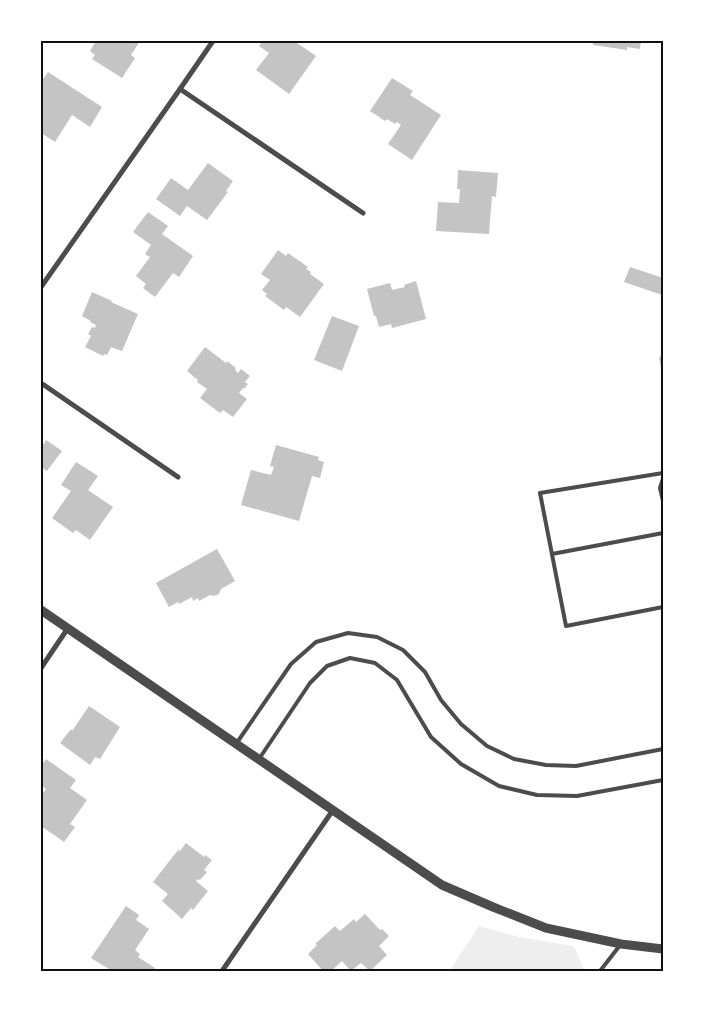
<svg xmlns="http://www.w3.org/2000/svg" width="704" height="1012" viewBox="0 0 704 1012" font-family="'Crimson Pro',serif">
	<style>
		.green { fill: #eee }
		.building { fill: #c4c4c4 }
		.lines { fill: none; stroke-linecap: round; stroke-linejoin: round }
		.service { stroke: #4c4c4c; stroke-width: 4 }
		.minor { stroke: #4c4c4c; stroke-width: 5 }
		.tertiary { stroke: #4c4c4c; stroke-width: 9 }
		.neatline { fill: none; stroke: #111; stroke-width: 2 }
	</style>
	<rect width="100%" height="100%" fill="#fff"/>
	<path class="green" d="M479,926L519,937L574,946L585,971H449Z"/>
	<g class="building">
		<path d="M96,41H140L131,55L135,58L122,78L92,59L95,55L90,51Z"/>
		<path d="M263,41H294L316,56L289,94L256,70L269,53L259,46Z"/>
		<path d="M593,41H641L640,49L627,47V50L593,45Z"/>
		<path d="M48,72L102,107L90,127L72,115L55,142L41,133V82Z"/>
		<path d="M392,78L413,91L410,95L441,115L412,160L388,144L401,125L397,122L395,124L387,119L385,121L370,111Z"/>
		<path d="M208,163L233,181L226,191L228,192L207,220L187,206L180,216L156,199L171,178L188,190Z"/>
		<path d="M458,170L498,173L496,197L492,196L489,234L436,231L438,202L459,203L460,189H457Z"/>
		<path d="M148,212L168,226L162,234L193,256L179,277L173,273L155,297L143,288L146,284L136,276L150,257L145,254L151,245L133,232Z"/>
		<path d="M278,250L286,256L288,253L308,267L306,269L311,272L310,274L324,284L300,317L286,307L284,310L265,296L267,294L262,290L270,280L261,274Z"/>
		<path d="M630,267L663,278L662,295L624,282Z"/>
		<path d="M416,281L426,319L392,328L391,324L379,327L376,316H374L367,289L390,283L392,290L405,287L404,285Z"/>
		<path d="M92,292L112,301L111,302L138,314L122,351L111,347L107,355L104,354L103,356L85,347L91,336L88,334L92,327L95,328L96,325L90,322L91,321L82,316Z"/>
		<path d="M332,316L359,326L342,371L314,360Z"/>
		<path d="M205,347L226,363L227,361L236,368L235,370L238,373L241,369L250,376L245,382L248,384L244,389L243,388L239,393L247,399L233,417L223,410L220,413L200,398L207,389L197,382L198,380L187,371Z"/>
		<path d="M663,352V373H662L659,358Z"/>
		<path d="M46,440L62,451L47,471L41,467V442L44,444Z"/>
		<path d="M276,445L319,457L318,460L324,462L320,478L312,476L299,521L241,505L251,470L271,475L274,467L270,466Z"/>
		<path d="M76,462L98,476L88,490L113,507L90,540L76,530L73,533L52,518L71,491L61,485Z"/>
		<path d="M217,549L235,581L221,589L219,594L214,596L210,595L199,601L198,598L193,601L192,597L179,604L178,602L169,607L156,583Z"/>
		<path d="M89,706L120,727L100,759L95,757L90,765L60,743L71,729L72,731Z"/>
		<path d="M46,759L76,780L70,788L87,800L70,824L75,827L64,842L41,826V795L46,789L41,785V766Z"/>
		<path d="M186,843L204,857L205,855L212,860L204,870L207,872L200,880L198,879L196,881L208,891L193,910L191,908L182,919L162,901L168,894L153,882L178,850L180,851Z"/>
		<path d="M126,906L139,915L136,920L149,929L135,950L140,954L138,957L155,968L153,971H112L91,958Z"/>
		<path d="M365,914L380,930L382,929L389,936L379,946L387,955L370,971L361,963L351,971L342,961L331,971H323L308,954L317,945L315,944L335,926L340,931L354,919L356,922Z"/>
	</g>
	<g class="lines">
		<g class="service">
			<path d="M663,473L540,493L566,626L663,607"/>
			<path d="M663,479L660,488L663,501"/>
			<path d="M552,554L663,533"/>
			<path d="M236,744L291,664L316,642L348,633L377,637L403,650L425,672L441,700L461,724L487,746L514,759L546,765L576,766L663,749"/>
			<path d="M259,759L310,683L327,666L350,658L375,663L397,680L431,737L461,764L499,786L537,795L577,796L663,780"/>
			<path d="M600,971L621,944"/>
		</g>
		<g class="minor">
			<path d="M180,89L363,213"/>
			<path d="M41,287L180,89L213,41"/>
			<path d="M41,383L178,477"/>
			<path d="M41,668L68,628"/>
			<path d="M222,971L333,810"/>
		</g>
		<path class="tertiary" d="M41,610L442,885L493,907L546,928L621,944L663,949"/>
	</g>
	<rect width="704" height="1012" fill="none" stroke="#ffffff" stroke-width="85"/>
	<rect x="42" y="42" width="620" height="928" class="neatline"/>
</svg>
